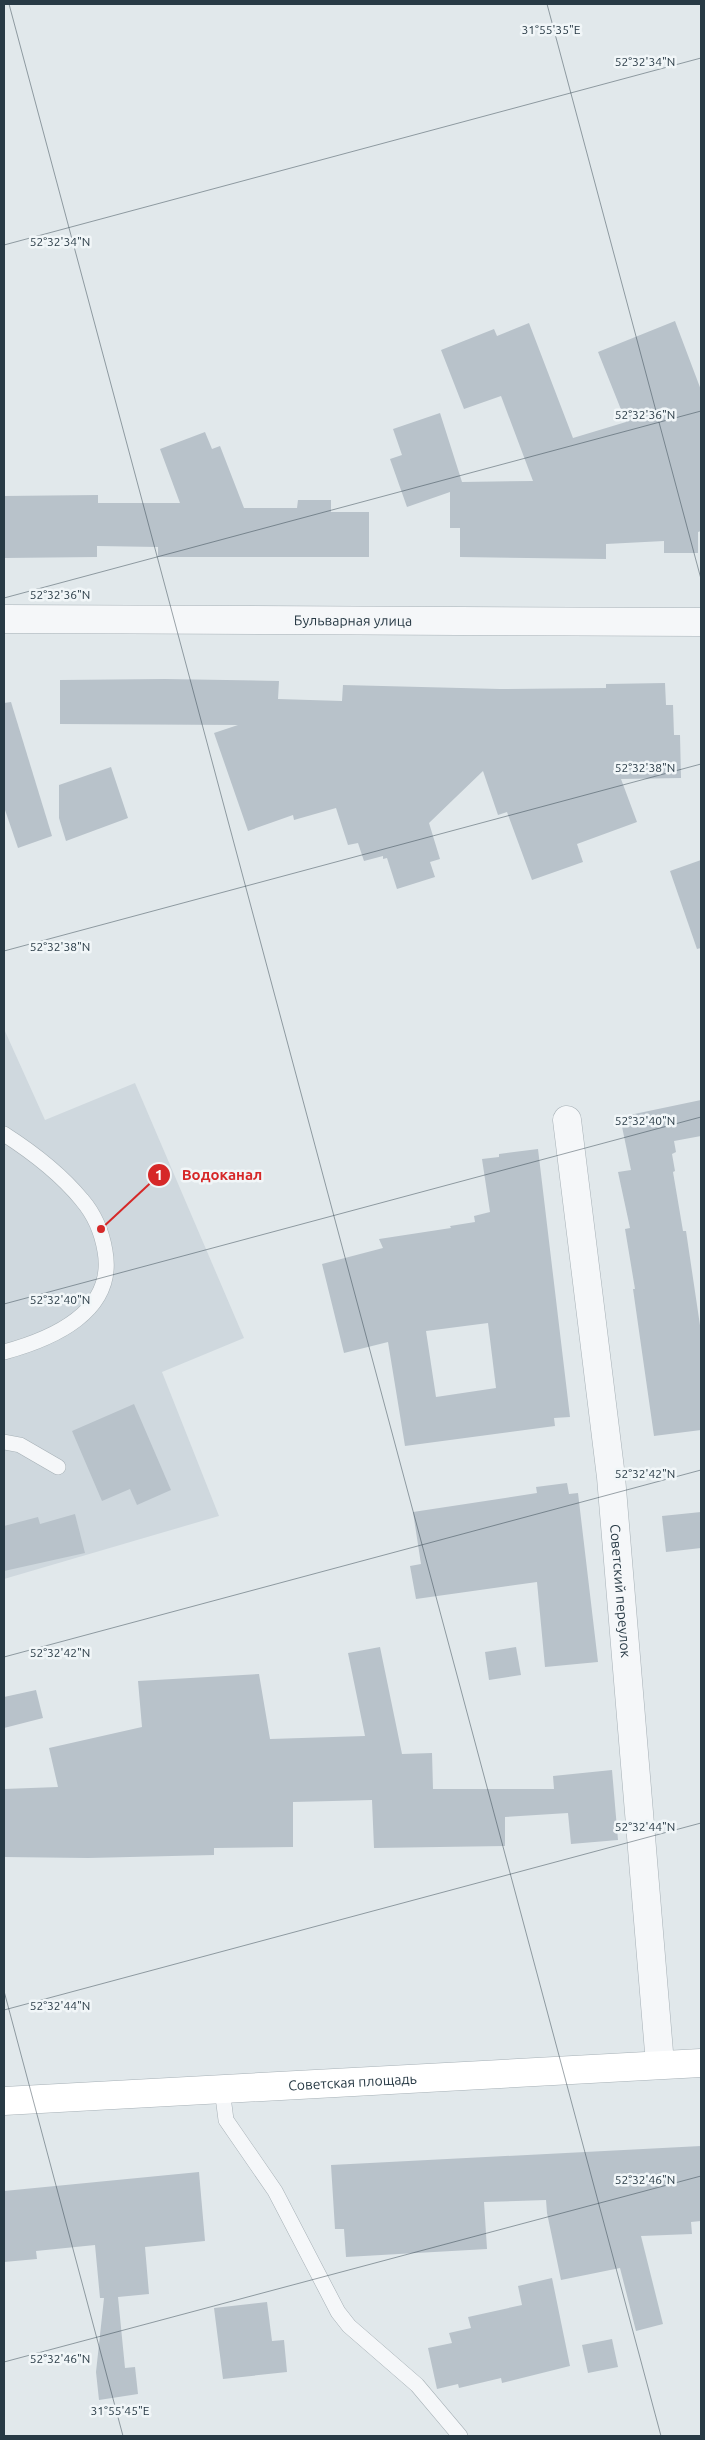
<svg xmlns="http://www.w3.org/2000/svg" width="705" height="2440" viewBox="0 0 705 2440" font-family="Ubuntu,sans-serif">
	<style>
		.built { fill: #cfd8de }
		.building { fill: #b8c2ca; fill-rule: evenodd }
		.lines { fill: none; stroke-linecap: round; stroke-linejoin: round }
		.lane-casing { stroke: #a6b0b6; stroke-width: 16 }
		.street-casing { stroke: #a6b0b6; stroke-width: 29 }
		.secondary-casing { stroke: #a6b0b6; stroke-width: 29 }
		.lane { stroke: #f5f7f9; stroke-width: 15 }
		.street { stroke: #f5f7f9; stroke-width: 28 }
		.secondary { stroke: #fff; stroke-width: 28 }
		.ticks { fill: none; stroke: #283a45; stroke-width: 1; stroke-opacity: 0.45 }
		.labels { text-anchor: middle; stroke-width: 5; stroke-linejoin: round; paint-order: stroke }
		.street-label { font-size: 14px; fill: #283a45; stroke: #f1f6f8 }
		.ticks-label { font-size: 12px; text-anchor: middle; fill: #283a45; stroke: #f1f6f8; stroke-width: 5; stroke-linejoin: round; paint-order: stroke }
		.leader { fill: none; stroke: #d62828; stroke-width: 2 }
		.callout-dot { fill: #d62828; stroke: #f1f6f8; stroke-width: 2 }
		.mark-label { font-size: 15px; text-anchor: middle; font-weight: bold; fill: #fff }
		.callout-label { font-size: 15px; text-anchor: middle; font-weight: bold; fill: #d62828; stroke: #f1f6f8; stroke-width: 5; stroke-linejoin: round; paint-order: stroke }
	</style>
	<rect width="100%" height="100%" fill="#e1e8eb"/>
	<path class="built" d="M4,1029L45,1120L135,1083L244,1338L162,1372L219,1516L4,1579Z"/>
	<g class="building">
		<path d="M675,321L701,390V531L698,532V553H664V541L606,544V559L460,557V528H450V492L407,507L390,459L402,455L393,429L440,413L462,482L533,481L501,396L464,409L441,350L494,329L497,336L529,323L573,438L626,422L598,352Z"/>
		<path d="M205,432L212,449L220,446L244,508H297L298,500H331V512H369V557H158V547L97,546V557L4,558V496L98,495V503H180L160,449Z"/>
		<path d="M165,679L279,681L278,699L342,701L343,685L500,689L606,688V684L665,683L666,705H673L674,735H680L681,778L621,779L637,822L577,844L583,862L532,880L507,812L498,815L483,771L429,823L440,859L430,862L435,877L397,889L387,858L383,859V856L364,861L358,843L348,845L336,808L294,820L293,815L248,831L214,733L238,725L60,724V680Z"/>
		<path d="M11,702L52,836L18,848L4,807V703Z"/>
		<path d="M111,767L128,818L66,841L59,818V785Z"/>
		<path d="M701,860V948L697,949L670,871Z"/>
		<path d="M701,1100V1136L674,1141L676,1152L672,1154L675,1171L673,1172L683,1231H686L701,1332V1430L654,1436L633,1289H635L625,1229L630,1228L618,1172L631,1170L620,1117Z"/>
		<path d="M538,1149L570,1417L554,1418L555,1426L405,1446L388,1342L344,1353L322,1264L383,1248L379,1239L451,1228L450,1226L475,1222L474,1216L490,1212L482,1159L499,1157V1154ZM488,1323L496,1388L436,1397L426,1331Z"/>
		<path d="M134,1404L171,1490L137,1505L130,1489L102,1501L72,1431Z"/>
		<path d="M567,1483L569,1494L578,1493L598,1662L545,1667L537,1582L416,1599L410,1566L421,1564L413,1512L537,1493L536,1487Z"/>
		<path d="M701,1512V1548L666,1552L662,1516Z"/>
		<path d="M75,1514L85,1553L4,1571V1526L38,1517L40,1524Z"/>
		<path d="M380,1647L402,1754L432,1753L433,1789H554L553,1776L612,1770L618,1840L571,1844L568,1813L505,1817V1846L374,1848L372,1800L293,1802V1847L214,1848V1855L88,1858L4,1857V1789L58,1787L49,1748L142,1727L138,1681L259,1674L270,1739L365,1736L348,1653Z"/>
		<path d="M516,1647L521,1675L489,1680L485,1652Z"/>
		<path d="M36,1690L43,1718L4,1728V1697Z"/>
		<path d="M701,2146V2221L691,2222L692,2234L641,2236L663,2324L636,2331L620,2268L561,2280L547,2213L546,2200L484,2202L487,2249L346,2257L344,2229H335L331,2165Z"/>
		<path d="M199,2172L205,2241L145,2247L149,2294L118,2297L125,2368L135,2367L138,2394L99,2400L96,2372L104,2298H100L95,2245L36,2251L37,2259L4,2262V2191Z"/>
		<path d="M552,2278L570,2366L502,2383L501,2378L459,2388L458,2384L437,2389L428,2348L452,2343L449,2333L471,2328L468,2317L522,2305L518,2286Z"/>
		<path d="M267,2302L272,2341L284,2340L287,2372L223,2379L214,2308Z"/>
		<path d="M612,2339L618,2367L588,2373L582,2345Z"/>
	</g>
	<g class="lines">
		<defs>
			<g id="lane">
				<path d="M4,1134C32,1152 60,1173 82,1200C94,1214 102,1233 105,1251C116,1312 52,1339 4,1352"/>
				<path d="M4,1442L20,1445L58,1467"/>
				<path d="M222,2089L226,2120L275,2191L338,2312L349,2326L417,2385L460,2436"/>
			</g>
			<g id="street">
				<path id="s1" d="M4,619L701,622"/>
				<path id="s2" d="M567,1120L611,1477L660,2064"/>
			</g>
			<g id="secondary">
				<path id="s3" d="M4,2101L701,2063"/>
			</g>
		</defs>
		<use href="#lane" class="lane-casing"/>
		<use href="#street" class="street-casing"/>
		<use href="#secondary" class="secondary-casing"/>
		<use href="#lane" class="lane"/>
		<use href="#street" class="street"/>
		<use href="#secondary" class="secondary"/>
	</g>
	<path class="ticks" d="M9,4L661,2436M547,4L701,579M4,245L701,58M4,598L701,411M4,951L701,764M4,1304L701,1117M4,1657L701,1470M4,1991L123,2436M4,2010L701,1823M4,2362L701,2176"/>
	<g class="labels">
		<g class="street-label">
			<text dy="5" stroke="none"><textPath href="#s1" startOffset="349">Бульварная улица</textPath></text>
			<text dy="5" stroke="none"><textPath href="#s2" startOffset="474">Советский переулок</textPath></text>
			<text dy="5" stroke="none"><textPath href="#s3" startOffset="349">Советская площадь</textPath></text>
		</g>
	</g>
	<g class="ticks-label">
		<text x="551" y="34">31°55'35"E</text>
		<text x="645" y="66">52°32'34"N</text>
		<text x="60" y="246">52°32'34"N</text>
		<text x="645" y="419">52°32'36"N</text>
		<text x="60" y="599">52°32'36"N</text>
		<text x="645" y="772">52°32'38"N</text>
		<text x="60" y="951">52°32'38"N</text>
		<text x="645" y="1125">52°32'40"N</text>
		<text x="60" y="1304">52°32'40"N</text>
		<text x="645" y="1478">52°32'42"N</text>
		<text x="60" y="1657">52°32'42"N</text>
		<text x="645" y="1831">52°32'44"N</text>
		<text x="60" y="2010">52°32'44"N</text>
		<text x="645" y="2184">52°32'46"N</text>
		<text x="60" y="2363">52°32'46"N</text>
		<text x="120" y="2415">31°55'45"E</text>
	</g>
	<path class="leader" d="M101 1229L159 1175"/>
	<g class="callout-dot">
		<circle cx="101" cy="1229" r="5"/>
		<circle cx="159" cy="1175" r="12"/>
	</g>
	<g class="mark-label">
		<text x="159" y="1180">1</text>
	</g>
	<g class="callout-label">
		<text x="222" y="1180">Водоканал</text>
	</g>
	<rect width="705" height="2440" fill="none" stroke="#283a45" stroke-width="10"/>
</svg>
